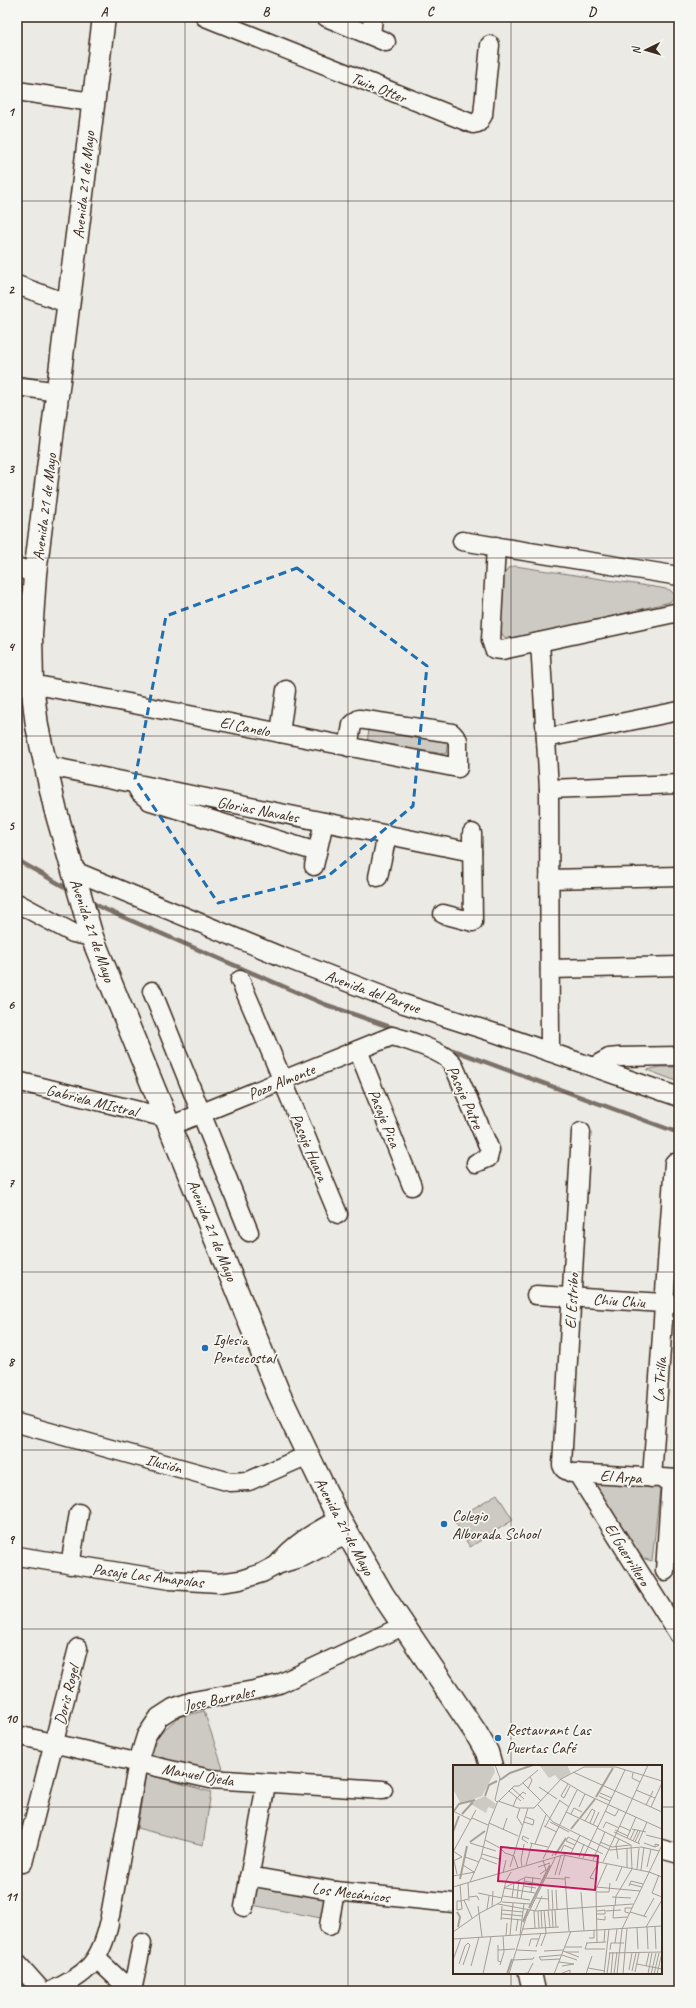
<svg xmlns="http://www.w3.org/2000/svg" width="696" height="2008" viewBox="0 0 696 2008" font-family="Caveat,sans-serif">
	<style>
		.green { fill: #cdcac4; stroke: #847a71 }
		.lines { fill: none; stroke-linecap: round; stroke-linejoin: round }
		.stream { stroke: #7c7167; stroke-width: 4.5 }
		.minor-casing { stroke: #3b2a1e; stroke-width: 21 }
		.major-casing { stroke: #3b2a1e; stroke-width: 25 }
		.minor { stroke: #f6f6f2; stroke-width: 18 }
		.major { stroke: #f6f6f2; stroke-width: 22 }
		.marked { fill: none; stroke: #1f6fb2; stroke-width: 3; stroke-dasharray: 8 5; stroke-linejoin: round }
		.grid { fill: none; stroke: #3b2a1e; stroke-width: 1; stroke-opacity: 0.55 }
		.poi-dot { fill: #1f6fb2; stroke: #f6f6f2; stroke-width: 1.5 }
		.labels { text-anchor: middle; stroke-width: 3.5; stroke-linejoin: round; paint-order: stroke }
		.street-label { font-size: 16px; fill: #3b2a1e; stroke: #f6f6f2 }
		.poi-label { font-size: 16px; fill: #3b2a1e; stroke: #f6f6f2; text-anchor: start }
		.inset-river { fill: none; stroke: #a8a198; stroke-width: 2 }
		.inset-road { fill: none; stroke: #a59d95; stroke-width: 1 }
		.view { fill: #c2185b; fill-opacity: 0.15; stroke: #c2185b; stroke-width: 2 }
		.inset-edge { fill: none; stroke: #3b2a1e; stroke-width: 2 }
		.neatline { fill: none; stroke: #3b2a1e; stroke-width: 1.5 }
		.grid-label { font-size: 13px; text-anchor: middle; font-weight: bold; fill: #3b2a1e }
	</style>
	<rect width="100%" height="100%" fill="#ebeae5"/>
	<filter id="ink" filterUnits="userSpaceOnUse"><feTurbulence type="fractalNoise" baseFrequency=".025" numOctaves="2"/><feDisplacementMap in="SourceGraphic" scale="8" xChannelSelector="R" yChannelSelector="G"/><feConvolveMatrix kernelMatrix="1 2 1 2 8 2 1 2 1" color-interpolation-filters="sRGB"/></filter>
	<g filter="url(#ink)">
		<g class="green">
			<path d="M515,566L661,588L670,590L675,595L670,602L519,639L504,637L500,630L504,574L508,568Z"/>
			<path d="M370,722L449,733L446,754L367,743Z"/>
			<path d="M660,1067H679V1082L647,1070Z"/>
			<path d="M591,1483L660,1488L652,1561L638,1557Z"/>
			<path d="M497,1494L513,1520L470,1547L454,1520Z"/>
			<path d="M204,1711L224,1772L187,1766L148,1753L160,1733L179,1717Z"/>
			<path d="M146,1774L211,1792L203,1845L137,1828Z"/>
			<path d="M257,1886L325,1899L321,1918L252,1905Z"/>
		</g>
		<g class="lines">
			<g class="stream">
				<path d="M17,860L72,891"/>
				<path d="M89,901L102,908L324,1004L396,1029"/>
				<path d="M442,1046L679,1133"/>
			</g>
			<defs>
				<g id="minor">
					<path d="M205,17L473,124L478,123L483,115L490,45"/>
					<path d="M326,17L386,42"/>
					<path d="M371,35L373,17"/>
					<path d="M17,91L92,102"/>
					<path d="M17,285L69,304"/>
					<path d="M17,386L58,392"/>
					<path d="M462,541L679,576"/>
					<path d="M496,546L491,640L494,649L502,650L679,612"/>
					<path d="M17,567L35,574"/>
					<path d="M540,642L549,789L550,1052"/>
					<path d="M32,684L458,768V740L452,733L359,719L352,725L348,747"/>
					<path d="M280,733L286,690"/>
					<path d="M546,738L679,711"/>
					<path d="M44,765L472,852"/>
					<path d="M135,784L140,793L150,801L317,852"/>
					<path d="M549,789L679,784"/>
					<path d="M314,866L324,822"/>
					<path d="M72,870L280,956L404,1004L498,1034L679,1097"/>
					<path d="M378,877L387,835"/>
					<path d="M549,879L679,876"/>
					<path d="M17,903L73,933L92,937"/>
					<path d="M443,914L473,922L472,833"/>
					<path d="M550,969L679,966"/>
					<path d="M240,980C274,1057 305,1136 338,1214"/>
					<path d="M152,991L249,1232"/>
					<path d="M358,1050L412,1186"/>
					<path d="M593,1067L609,1058L619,1057L679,1056"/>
					<path d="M17,1081L167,1118"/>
					<path d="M170,1126L392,1036C408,1040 443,1051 453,1064L490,1150L488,1158L476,1163"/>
					<path d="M581,1132L562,1465L564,1469L572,1473L679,1479"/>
					<path d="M536,1295L679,1304"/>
					<path d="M17,1423L230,1482L249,1481L308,1455"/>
					<path d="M577,1473L679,1635"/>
					<path d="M652,1478L674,1163"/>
					<path d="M17,1556L170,1580L219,1583L240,1580L262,1573L277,1565L303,1557L348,1534"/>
					<path d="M70,1565L79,1513"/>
					<path d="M277,1565C294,1543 315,1532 339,1519"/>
					<path d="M665,1571L671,1479"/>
					<path d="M17,1735L210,1779L383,1790"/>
					<path d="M661,1849L679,1854"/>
					<path d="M23,1863L78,1648"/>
					<path d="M249,1876L335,1891L454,1903"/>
					<path d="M244,1907L266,1784"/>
					<path d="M110,1916L138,1762L146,1736L159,1717L173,1708L193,1701L254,1690L279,1684L403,1626"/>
					<path d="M329,1926L335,1891"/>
					<path d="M97,1959L131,1991"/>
					<path d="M17,1963L42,1991"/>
					<path d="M51,1991C87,1975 100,1962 109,1924"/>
					<path d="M132,1991L142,1943"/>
				</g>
				<g id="major">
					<path d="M104,17L35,574L31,635L32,684L37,726L55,808L92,937L279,1394L308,1455L339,1519L383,1595L476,1733L487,1752L491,1766"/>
					<path d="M530,1973L534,1991"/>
				</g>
			</defs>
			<use href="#minor" class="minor-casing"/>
			<use href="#major" class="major-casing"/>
			<use href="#minor" class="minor"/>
			<use href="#major" class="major"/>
		</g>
	</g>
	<path class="marked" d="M297,568L427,666L413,806L328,876L218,903L135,779L166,616Z"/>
	<path class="grid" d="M185,17V1991M348,17V1991M511,17V1766M17,201H679M17,379H679M17,558H679M17,736H679M17,915H679M17,1093H679M17,1272H679M17,1450H679M17,1629H679M17,1807H454M661,1807H679M511,1973V1991"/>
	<g class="poi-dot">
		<circle cx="205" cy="1348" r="4"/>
		<circle cx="444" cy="1524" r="4"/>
		<circle cx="498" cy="1738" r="4"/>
	</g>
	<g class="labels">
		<g class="street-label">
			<text transform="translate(379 87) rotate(22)" y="6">Twin Otter</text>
			<text transform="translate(83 185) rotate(-84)" y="6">Avenida 21 de Mayo</text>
			<text transform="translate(44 507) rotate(-83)" y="6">Avenida 21 de Mayo</text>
			<text transform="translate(245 726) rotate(11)" y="6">El Canelo</text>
			<text transform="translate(258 809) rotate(11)" y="6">Glorias Navales</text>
			<text transform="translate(93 930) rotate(71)" y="6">Avenida 21 de Mayo</text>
			<text transform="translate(373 991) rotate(20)" y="6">Avenida del Parque</text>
			<text transform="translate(281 1081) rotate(-22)" y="6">Pozo Almonte</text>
			<text transform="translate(466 1097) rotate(66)" y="6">Pasaje Putre</text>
			<text transform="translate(92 1100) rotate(14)" y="6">Gabriela MIstral</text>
			<text transform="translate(385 1118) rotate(68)" y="6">Pasaje Pica</text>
			<text transform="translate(310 1147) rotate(67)" y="6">Pasaje Huara</text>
			<text transform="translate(213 1230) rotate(68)" y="6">Avenida 21 de Mayo</text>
			<text transform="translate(619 1300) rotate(4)" y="6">Chiu Chiu</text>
			<text transform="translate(571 1301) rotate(-87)" y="6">El Estribo</text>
			<text transform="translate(659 1380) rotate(-86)" y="6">La Trilla</text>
			<text transform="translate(164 1463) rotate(15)" y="6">Ilusión</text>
			<text transform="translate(621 1476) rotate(4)" y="6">El Arpa</text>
			<text transform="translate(345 1526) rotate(62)" y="6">Avenida 21 de Mayo</text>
			<text transform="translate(628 1554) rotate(58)" y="6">El Guerrillero</text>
			<text transform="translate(148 1575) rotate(7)" y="6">Pasaje Las Amapolas</text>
			<text transform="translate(66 1695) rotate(-76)" y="6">Doris Rogel</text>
			<text transform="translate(219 1698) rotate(-12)" y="6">Jose Barrales</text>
			<text transform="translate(198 1774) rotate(10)" y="6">Manuel Ojeda</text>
			<text transform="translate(351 1892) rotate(7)" y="6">Los Mecánicos</text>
		</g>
		<g class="poi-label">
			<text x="213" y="1345">Iglesia<tspan x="213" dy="18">Pentecostal</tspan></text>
			<text x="452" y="1521">Colegio<tspan x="452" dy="18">Alborada School</tspan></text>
			<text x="506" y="1735">Restaurant Las<tspan x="506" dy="18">Puertas Café</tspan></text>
		</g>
	</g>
	<g transform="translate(453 1765)">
		<rect width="209" height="209" fill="#ebeae5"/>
		<path d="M0,0H40L42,7L29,31L8,39L0,24ZM114,0L118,8L106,15L102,10L96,13L87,1ZM32,31L43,39L41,44L35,42L33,48L16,38Z" fill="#cdcac4"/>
		<path class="inset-river" d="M47,15L57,8L80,0M32,31L36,20L44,16M143,32L160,3M1,46L6,39L22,35M9,49L20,37M127,53L142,34M118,64L126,54M0,67L6,51M17,77L32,66M102,90L113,73M7,114L14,81M76,143L97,100M4,147L7,152L5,162M70,157L75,145M54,209L59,194"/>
		<path class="inset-road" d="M42,0L47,13L42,35L44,37M120,7L209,47M180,8L179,13L187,17M107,14L132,29L209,64M70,18L88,36M115,19L108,31L111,33L117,21M86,22L104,34M59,23L71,34M75,24L79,15L77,12M183,25L202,33M56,26L68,36M147,28L159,33M146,31L157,36M106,35L116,42M46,36L61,21H66L85,5M85,40L100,57L157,85L188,82L206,86M193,40L200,26M60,42L63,34L70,27L73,29M126,42L132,29M198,42L209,18M67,43L64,52L69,60M0,46L18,55M152,46L162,51L166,44M113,47L145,62M118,49L121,43L129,47M19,53L35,60M132,56L139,44L142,46L137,58M71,57L80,60L81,55L73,52M97,57L116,67M36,58L65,71M140,60L146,47M91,61L104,67M167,61L178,66M92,62L107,35M144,63L178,80L179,104L163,131L162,141M150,63L153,57L166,63M179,64L193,67M50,65L54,53M162,65L175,71M161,67L187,79M193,70L209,74M115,72L150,89M115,72L113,76L122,80M174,73L183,52M32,75L47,83L52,88M177,75L182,64M180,76L185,65M147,77L159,82L177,80M182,77L187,66M17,78L43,86M75,78L69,74L70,71L76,74M77,78L95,82M185,78L194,57M191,78L202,82L206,80L202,79V82M82,79L93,50M174,83V102M93,85L101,87L99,91M0,86L9,92L0,96M108,86L111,80L120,84M0,87L23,45M52,88L61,91L65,103M29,89L46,94M117,90L127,70M12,92L26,97M126,92L131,79M28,93L44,99M130,93L172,5M90,94L124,25M165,94L163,80L166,74M140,95L152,67M1,96L4,109M150,97L195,0M10,100L21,107M73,100L79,78M69,101L68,95L71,79M57,102L75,43M85,102L97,98M194,102L198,84M184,104L186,83M188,105L191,82M196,107L209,112M50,108L53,95M87,109L93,105L90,95M102,110L108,90M106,110L112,89M206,110L199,128L209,132M0,111L22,107M92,113L112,114M141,114L137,113L146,97M71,116L86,119M163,116L169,102M17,117L28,92L36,58L45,36L65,43H81L108,14L131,2H163L209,16M15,118L16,136M177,119L189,122M7,120L8,132V136L9,143V144L4,145V136H8L15,134M70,121L83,123M176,121L178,116L190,119M0,122L110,90L196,107M143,122L187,126M51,123L82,128M51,123L71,113M95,124L96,145M99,125L100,145M103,125L104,144M78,127L80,112M128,127L131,166M143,127H156L157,118M25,128L49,133M50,131L77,135M16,132L24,131L26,135M159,132L178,133M59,133L61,118M64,133L66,115M83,133L95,134M68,134L72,112L88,114M11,135L19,153M49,137L77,139M45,139L83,146L180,139M25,141L29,172M161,141L160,153L174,152M39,142L40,126M34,144L36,131M49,145L70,147M88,145L89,163M95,145L97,162M99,145L100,162M102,145L103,162M81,146L82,163M82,146L89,131M85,146L86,163M144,146L152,145V149H144M153,146L168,145M177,147L194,152M176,148L172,147V143H179M49,149L70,151M191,151L201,133M48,153L69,155M144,154L152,155V151M48,155L49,141M209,160V180M193,162L209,135M194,162L195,184M202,162L203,184M184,163L185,184M70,164L106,162M169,164L209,80M63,166L65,154M116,166L112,112L117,113M0,167L27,148L48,137L53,116L58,107M57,170L60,138M67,170L71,139M53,171L54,158M136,173H141V165M0,174L209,161M144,177L143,124L154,99M151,177L152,164M133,178L153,177M134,178L132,184H152M162,178L164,164M45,180V196L48,197M76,181L78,174H86M88,181L93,168L91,145M83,182L88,168M112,182H129M45,185L62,184M64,185L84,186M157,185L158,178H171M91,186L110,185M110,186L126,192M113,187H126M156,188L209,187M109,190L124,195M107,194L88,195L86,192L108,190M0,195L8,173M60,195L80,194L81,192M106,197L121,199L109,201M6,199L12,181L15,178M184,199L209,204M10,200L17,180L15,178M47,200L51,187L50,171M18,201L26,172M193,201L196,188M135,203L152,206M176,205L179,188M179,206L183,188M182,207L186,188M30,209L38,172M56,209L73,153L102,93M65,209L75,208L80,198M101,209L118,166M107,209L117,205V209M133,209L139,191M151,209L156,164M154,209L157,187M158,209L160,187M161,209L164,187M164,209L169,164M170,209L174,163M195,209L199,188M198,209L203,188M201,209L206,188M204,209L209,188"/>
		<path class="view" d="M48,82L145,91L142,125L45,116Z"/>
		<rect width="209" height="209" class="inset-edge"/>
	</g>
	<rect width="696" height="2008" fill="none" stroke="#f6f6f2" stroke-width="44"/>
	<g transform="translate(646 50) rotate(265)" stroke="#f6f6f2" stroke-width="3" paint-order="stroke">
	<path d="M0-3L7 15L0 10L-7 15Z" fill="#3b2a1e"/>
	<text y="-6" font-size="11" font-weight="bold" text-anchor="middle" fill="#3b2a1e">N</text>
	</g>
	<rect x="22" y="22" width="652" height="1964" class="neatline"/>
	<g class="grid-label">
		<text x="104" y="16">A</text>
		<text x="266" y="16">B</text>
		<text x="430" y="16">C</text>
		<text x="592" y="16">D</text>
		<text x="11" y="116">1</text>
		<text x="11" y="294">2</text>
		<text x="11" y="473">3</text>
		<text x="11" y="651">4</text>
		<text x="11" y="830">5</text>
		<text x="11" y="1009">6</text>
		<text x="11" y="1187">7</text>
		<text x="11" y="1366">8</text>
		<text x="11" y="1544">9</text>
		<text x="11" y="1723">10</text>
		<text x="11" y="1901">11</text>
	</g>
</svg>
